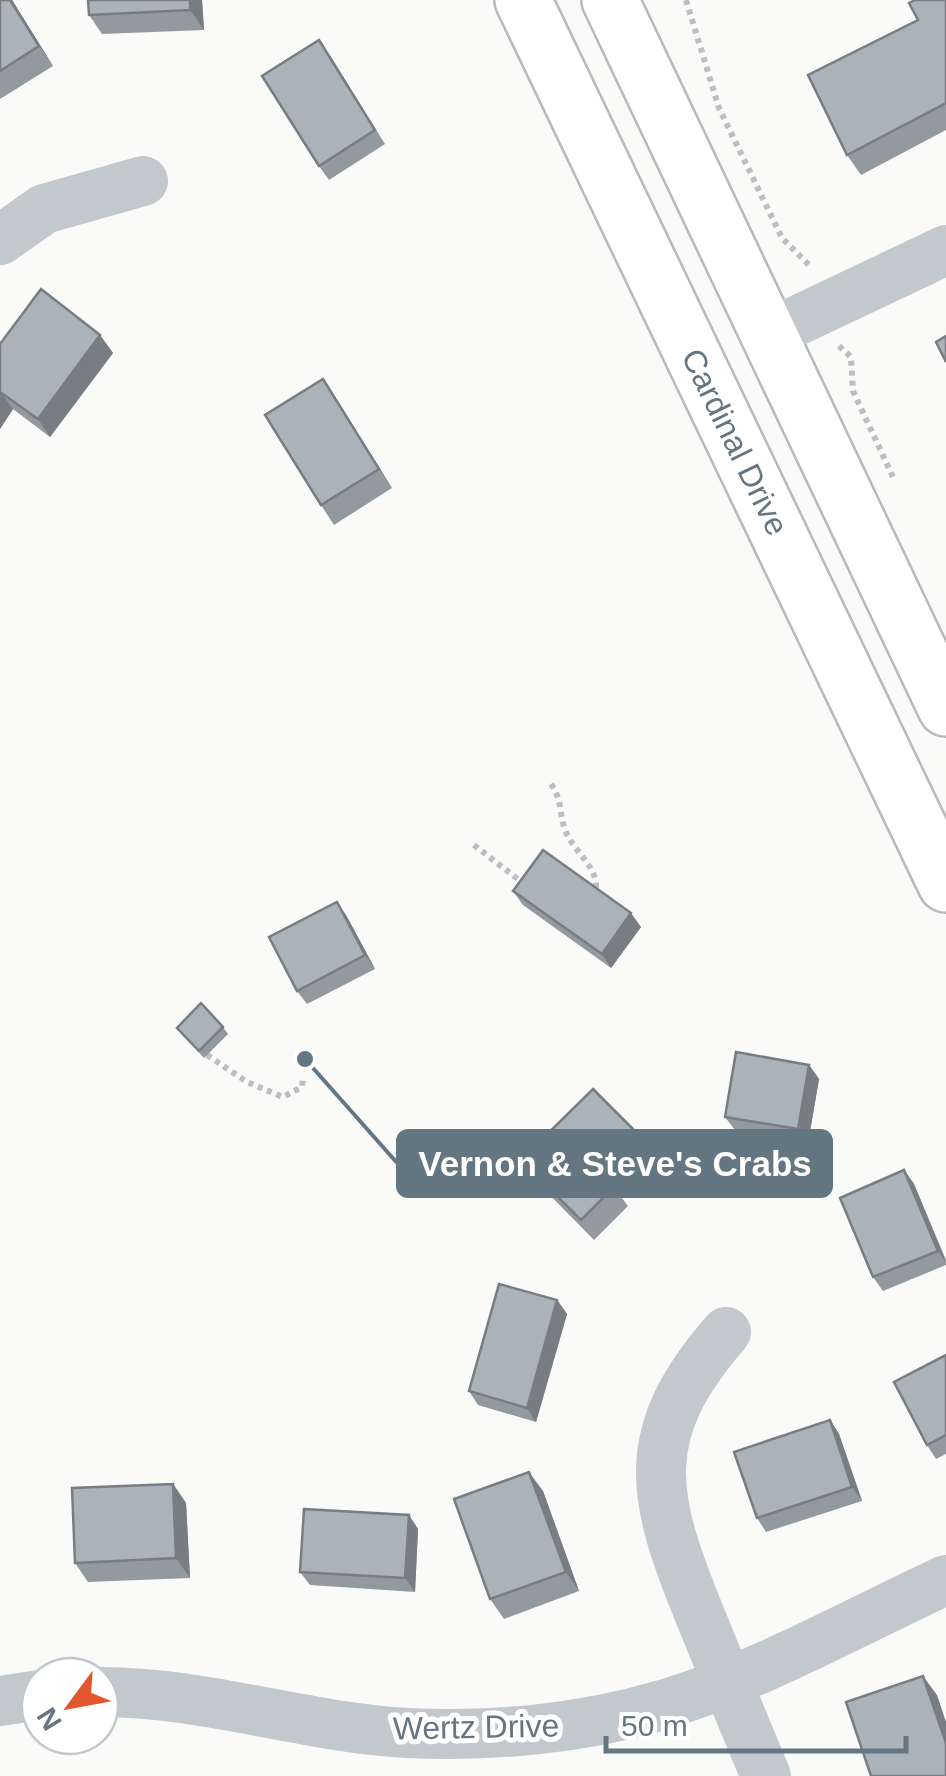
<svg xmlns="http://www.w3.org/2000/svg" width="946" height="1776" viewBox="0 0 946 1776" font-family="Arial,sans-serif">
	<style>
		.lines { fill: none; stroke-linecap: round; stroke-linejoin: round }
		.major-casing { stroke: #b5babe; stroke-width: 60 }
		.path { stroke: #bbbfc2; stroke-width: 6; stroke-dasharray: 5 5; stroke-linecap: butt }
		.minor { stroke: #c3c8cc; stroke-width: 50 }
		.major { stroke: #fff; stroke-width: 55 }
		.wall { fill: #929a9f }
		.shaded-wall { fill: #777d82 }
		.building { fill: #aab3b9; stroke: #777d82; stroke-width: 2.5 }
		.labels { text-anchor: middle; stroke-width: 10; stroke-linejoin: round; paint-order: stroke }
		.street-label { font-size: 32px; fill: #657683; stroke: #fff }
		.leader { fill: none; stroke: #657683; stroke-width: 4 }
		.callout-dot { fill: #657683; stroke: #fff; stroke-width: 4 }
		.callout { fill: #657683; stroke: #657683; stroke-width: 4 }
		.callout-label { font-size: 35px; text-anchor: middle; font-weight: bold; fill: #fff }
	</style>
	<rect width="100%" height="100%" fill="#fafaf8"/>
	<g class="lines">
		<defs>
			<g id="major">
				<path d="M523,0L946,884"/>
				<path d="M610,0L946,708"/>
			</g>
		</defs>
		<use href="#major" class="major-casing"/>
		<g class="path">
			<path d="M686,0L719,108L782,238L810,266"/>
			<path d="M839,346L851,357L853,391L893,477"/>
			<path d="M551,784C562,799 559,812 565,830C573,852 602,869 595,894"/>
			<path d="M474,845L524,884"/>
			<path d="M207,1055L247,1082L283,1097L302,1087L303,1077"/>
		</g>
		<g class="minor">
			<path d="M0,240L44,209L143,181"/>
			<path d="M769,334L946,250"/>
			<path d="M726,1332C637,1434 651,1495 699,1613C721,1667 743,1722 766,1776"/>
			<path d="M100,1692C205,1692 303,1727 407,1733C491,1737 581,1729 662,1705C760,1676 853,1623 946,1580"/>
			<path d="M0,1701L40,1695"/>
		</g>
		<use href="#major" class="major"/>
	</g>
	<g class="wall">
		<path d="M0,0H12L53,66L0,99Z"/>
		<path d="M202,0L204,30L102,34L89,15Z"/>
		<path d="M946,0V130L861,175L847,155L918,20Z"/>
		<path d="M329,54L385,144L329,180L319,166Z"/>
		<path d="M100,335L113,353L50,437L13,409L0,429V344Z"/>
		<path d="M323,379L392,488L334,525L321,505Z"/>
		<path d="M513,891L641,927L611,968L523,905Z"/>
		<path d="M346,915L375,969L307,1004L297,991Z"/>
		<path d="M223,1027L228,1034L204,1058L177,1028Z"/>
		<path d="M809,1065L819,1079L808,1143L735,1130L725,1117Z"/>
		<path d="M642,1138L656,1157L619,1194L628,1206L594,1240L535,1180L521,1160Z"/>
		<path d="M904,1170L914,1184L946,1260V1265L883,1291L873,1277Z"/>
		<path d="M557,1300L567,1314L536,1422L478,1405L469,1391Z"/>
		<path d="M946,1355V1454L936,1459L927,1445Z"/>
		<path d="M830,1420L839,1434L862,1501L766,1532L757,1518Z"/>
		<path d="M173,1484L186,1503L190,1578L88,1582L75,1563Z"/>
		<path d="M543,1491L579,1591L504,1619L490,1599Z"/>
		<path d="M409,1515L418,1529L415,1592L310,1585L300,1572Z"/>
	</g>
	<g class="shaded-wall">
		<path d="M10,0H12L53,66L39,46Z"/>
		<path d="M190,0H202L204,30L190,10Z"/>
		<path d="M100,335L113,353L50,437L38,419Z"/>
		<path d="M323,379L336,399L392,488L379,469Z"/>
		<path d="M0,391L13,409L0,429Z"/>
		<path d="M337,902L346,915L375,969L365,955Z"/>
		<path d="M631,913L641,927L611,968L602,954Z"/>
		<path d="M809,1065L819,1079L808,1143L798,1129Z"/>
		<path d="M904,1170L914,1184L946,1262L938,1251Z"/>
		<path d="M557,1300L567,1314L536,1422L527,1408Z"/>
		<path d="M830,1420L839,1434L862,1501L852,1487Z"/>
		<path d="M529,1472L543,1491L579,1591L566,1572Z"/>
		<path d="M173,1484L186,1503L190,1578L176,1558Z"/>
		<path d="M409,1515L418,1529L415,1592L405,1578Z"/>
		<path d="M923,1676L937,1695L946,1722V1743Z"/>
	</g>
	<g class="building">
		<path d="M0,0H10L39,46L0,71Z"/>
		<path d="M88,0H190V10L89,15Z"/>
		<path d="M915,0H946V103L847,155L808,75L918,20L909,3Z"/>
		<path d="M319,40L375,130L319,166L262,76Z"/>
		<path d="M41,289L100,335L38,419L0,392V344Z"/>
		<path d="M946,336V362L936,342Z"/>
		<path d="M323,379L379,469L321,505L265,415Z"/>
		<path d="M543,850L631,913L602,954L513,891Z"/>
		<path d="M337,902L365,955L297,991L269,937Z"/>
		<path d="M201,1003L223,1027L199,1051L177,1028Z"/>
		<path d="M736,1052L809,1065L798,1129L725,1117Z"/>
		<path d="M593,1089L642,1138L604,1176L614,1187L581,1220L521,1160Z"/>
		<path d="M904,1170L938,1251L873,1277L840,1198Z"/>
		<path d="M499,1284L557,1300L527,1408L469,1391Z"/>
		<path d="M946,1355V1435L927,1445L894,1382Z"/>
		<path d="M830,1420L852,1487L757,1518L734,1452Z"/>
		<path d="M529,1472L566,1572L490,1599L454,1499Z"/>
		<path d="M173,1484L176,1558L75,1563L72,1488Z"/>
		<path d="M304,1509L409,1515L405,1578L300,1572Z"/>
		<path d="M923,1676L946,1743V1776H871L846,1702Z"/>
	</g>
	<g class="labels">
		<g class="street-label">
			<text transform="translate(735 442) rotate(64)" y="11">Cardinal Drive</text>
			<text transform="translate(476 1727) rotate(-1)" y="11">Wertz Drive</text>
		</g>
	</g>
	<path class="leader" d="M305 1059L398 1164"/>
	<circle class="callout-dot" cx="305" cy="1059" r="10"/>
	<rect class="callout" x="398" y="1131" width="433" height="65" rx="10"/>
	<g class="callout-label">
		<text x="615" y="1176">Vernon &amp; Steve's Crabs</text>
	</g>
	<g transform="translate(70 1706) rotate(238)"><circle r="48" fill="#ffffff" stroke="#c1c8cd" stroke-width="2.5"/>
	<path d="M0-8L18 38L0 25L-18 38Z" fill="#e4572e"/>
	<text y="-15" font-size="28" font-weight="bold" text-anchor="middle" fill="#657683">N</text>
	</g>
	<path d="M606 1736v15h300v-15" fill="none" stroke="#657683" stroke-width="5"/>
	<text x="621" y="1736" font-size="30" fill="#657683" stroke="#ffffff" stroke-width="8" paint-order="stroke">50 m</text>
</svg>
